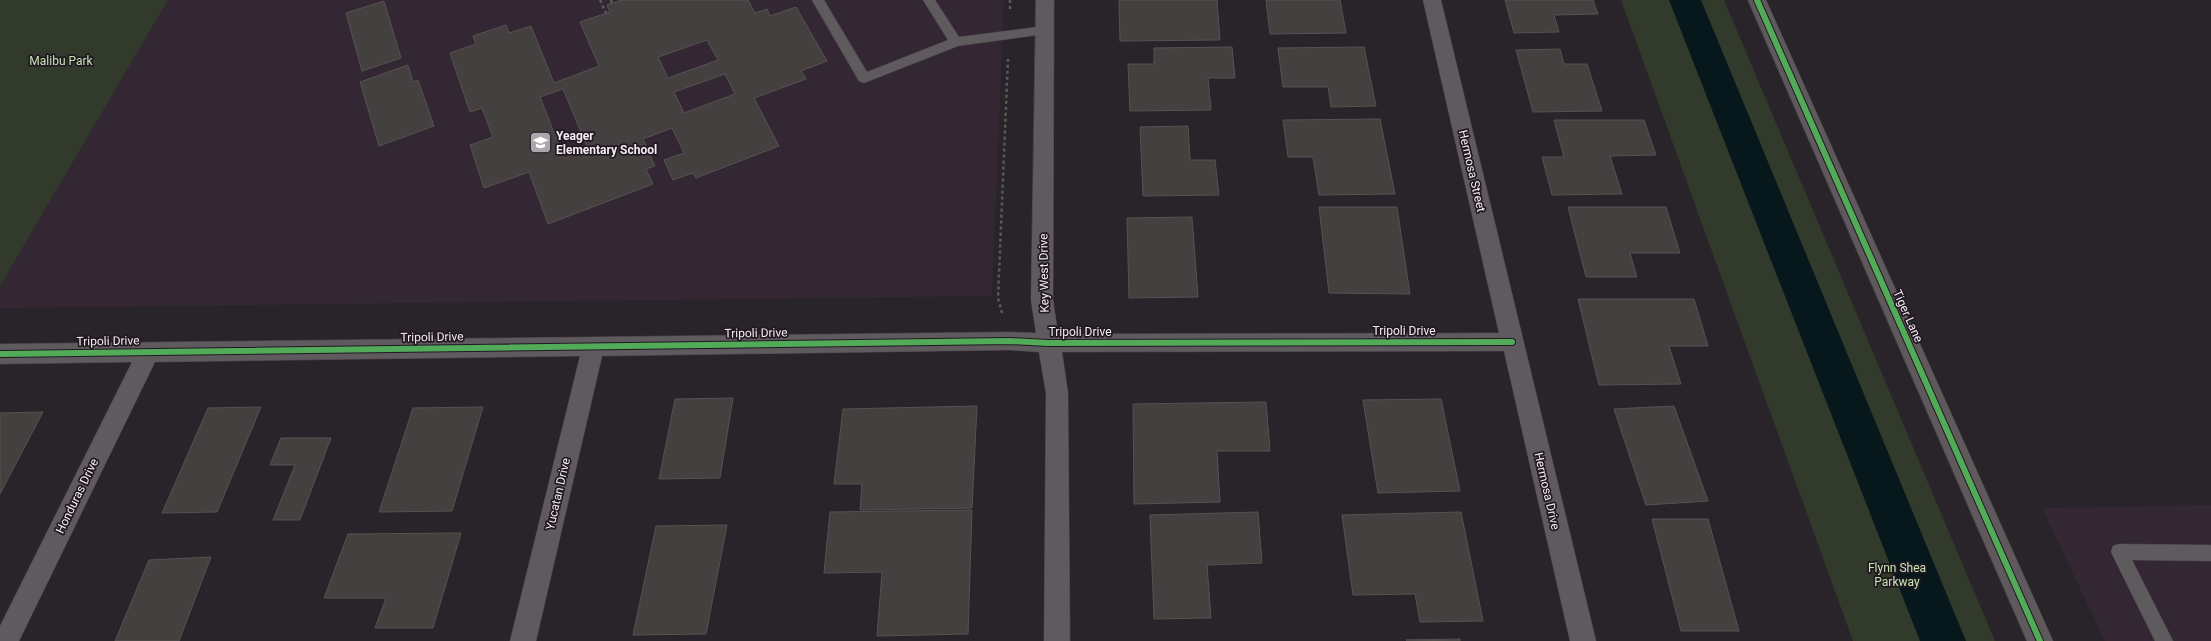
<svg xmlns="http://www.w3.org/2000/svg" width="2211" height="641" viewBox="0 0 2211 641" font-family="Roboto,sans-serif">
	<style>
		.built { fill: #342734 }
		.green { fill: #323a2c }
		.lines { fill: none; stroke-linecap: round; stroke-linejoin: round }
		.canal { fill: #06181c; fill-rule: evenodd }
		.building { fill: #44403f; stroke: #575252; fill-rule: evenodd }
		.lane-casing { stroke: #474247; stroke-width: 1 }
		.street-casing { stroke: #474247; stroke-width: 1 }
		.secondary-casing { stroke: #474247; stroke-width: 1 }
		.path { stroke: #5c595c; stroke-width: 2.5; stroke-dasharray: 3 3; stroke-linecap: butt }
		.lane { fill: #5f5a5e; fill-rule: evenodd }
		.street { fill: #5f5a5e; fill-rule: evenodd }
		.secondary { fill: #5f595b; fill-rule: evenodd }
		.cycleway-casing { stroke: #221822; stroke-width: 8 }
		.cycleway { stroke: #51ab58; stroke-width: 6 }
		.labels { text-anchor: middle; stroke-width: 3.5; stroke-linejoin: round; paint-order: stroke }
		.park-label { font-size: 12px; fill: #c3e5b0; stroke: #221822 }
		.poi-label { font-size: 12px; font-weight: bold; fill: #f4ecf3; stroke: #221822; text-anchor: start }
		.street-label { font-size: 12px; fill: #f4ecf3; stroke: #221822 }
	</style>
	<rect width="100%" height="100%" fill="#292429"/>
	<g class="built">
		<path d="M168,0H1004L992,296L0,308V286Z"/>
		<path d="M2211,505V641H2105L2042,508Z"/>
	</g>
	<g class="green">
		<path d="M0,0H168L0,286Z"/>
		<path d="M1621,0H1724L1995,641H1853Z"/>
	</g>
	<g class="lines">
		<path class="canal" d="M1669,0H1701L1966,641H1920Z"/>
	</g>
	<g class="building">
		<path d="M622,0H748L755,13L767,9L770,16L796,7L827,61L801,71L806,79L754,98L779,146L696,178L693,173L673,180L664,160L684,153L672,128L643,139L655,166L646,169L653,184L548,224L529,172L484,188L470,145L493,137L482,108L470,112L450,53L476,44L473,36L506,25L509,33L531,26L554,83L599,66L580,22L610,12L607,5ZM707,40L718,60L668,78L658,57ZM725,74L735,94L684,113L674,92ZM563,89L588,149L564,158L540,97Z"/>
		<path d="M1119,0H1217L1220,40L1120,41Z"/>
		<path d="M1266,0H1340L1346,33L1270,34Z"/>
		<path d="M1505,0H1593L1598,14L1554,15L1559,32L1514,33Z"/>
		<path d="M384,1L401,58L362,71L346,13Z"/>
		<path d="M1232,47L1235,78H1208L1211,110L1130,111L1128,64H1154V48Z"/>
		<path d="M1364,47L1376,106L1331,107L1328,87H1283L1278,48Z"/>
		<path d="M1560,49L1564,64H1587L1602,111L1533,112L1516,50Z"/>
		<path d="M408,65L413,82L418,80L434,126L379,146L360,82Z"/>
		<path d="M1380,119L1395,194L1319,195L1313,157H1288L1283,120Z"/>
		<path d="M1554,120H1644L1656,155L1610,156L1622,194L1552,195L1542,157H1564Z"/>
		<path d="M1188,126L1190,160H1215L1219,195L1143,196L1140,127Z"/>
		<path d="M1319,207H1397L1410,294L1329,293Z"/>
		<path d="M1568,207H1666L1680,253H1630L1637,277H1586Z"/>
		<path d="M1192,217L1198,297L1129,298L1127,218Z"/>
		<path d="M1578,299H1694L1708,346H1669L1681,384L1599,385Z"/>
		<path d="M733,398L720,478L659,479L675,399Z"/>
		<path d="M1441,399L1460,491L1378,493L1363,400Z"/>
		<path d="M1266,402L1270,451H1217L1220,502L1134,504L1133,404Z"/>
		<path d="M977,406L972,508L860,510L862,484H834L843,409Z"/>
		<path d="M1674,406L1708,501L1646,505L1614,409Z"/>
		<path d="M261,407L217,512L162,513L208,408Z"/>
		<path d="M483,407L452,511L379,512L413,408Z"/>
		<path d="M43,412L0,494V413Z"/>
		<path d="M281,438H331L300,520H273L295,465H270Z"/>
		<path d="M972,510L968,634L877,636L882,572L824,573L830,512Z"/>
		<path d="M1258,512L1262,563L1207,565L1211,618L1154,619L1150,515Z"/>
		<path d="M1461,512L1483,621L1420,622L1415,594L1353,595L1342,515Z"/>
		<path d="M1652,519H1708L1739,631H1681Z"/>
		<path d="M727,525L706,634L633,635L656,526Z"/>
		<path d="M461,533L433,628H375L386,598H324L348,534Z"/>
		<path d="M211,557L179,641H115L149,560Z"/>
		<path d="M1460,639V641L1406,640Z"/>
	</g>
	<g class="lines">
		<defs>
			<g id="lane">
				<path d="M812,0H824L867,72L948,40L923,0H935L959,37L1045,26L1051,30L1045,34L958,46L864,83L859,81Z"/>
				<path d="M2119,544L2211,545V561L2132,560L2173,641H2155L2111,552L2113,546Z"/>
			</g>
			<path id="street" d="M1036,0H1054L1053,300L1058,334L1499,333L1423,0H1441L1596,641H1570L1504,351L1062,352L1068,393L1070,641H1044L1046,393L1039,352L1009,350L602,356L536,641H510L580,356L155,362L19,641H0V626L132,362L0,364V344L1009,332L1036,333L1031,300Z"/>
			<path id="secondary" d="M1748,0H1766L2053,641H2027Z"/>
		</defs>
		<use href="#lane" class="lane-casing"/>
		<use href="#street" class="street-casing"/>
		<use href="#secondary" class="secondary-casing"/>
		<g class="path">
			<path d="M600,0L606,13"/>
			<path d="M611,0L612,4"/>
			<path d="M1010,0V12"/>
			<path d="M1002,313L998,298L1008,59"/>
		</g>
		<use href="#lane" class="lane"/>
		<use href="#street" class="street"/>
		<use href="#secondary" class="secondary"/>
		<defs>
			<g id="cycleway">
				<path d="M1757,0L2040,641"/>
				<path d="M0,354L1009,341L1048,343L1512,342"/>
			</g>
		</defs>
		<use href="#cycleway" class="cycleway-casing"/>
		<use href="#cycleway" class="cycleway"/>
	</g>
	<defs>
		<symbol id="school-square" viewBox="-11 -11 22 22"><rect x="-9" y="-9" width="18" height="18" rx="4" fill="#ada6ac" stroke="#221822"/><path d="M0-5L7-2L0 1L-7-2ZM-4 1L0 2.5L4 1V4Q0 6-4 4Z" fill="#fff"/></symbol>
	</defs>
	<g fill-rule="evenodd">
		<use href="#school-square" x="528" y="130" width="25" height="25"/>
	</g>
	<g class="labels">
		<g class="park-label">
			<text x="61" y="65">Malibu Park</text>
			<text x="1897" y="572">Flynn Shea<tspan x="1897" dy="14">Parkway</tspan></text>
		</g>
		<g class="poi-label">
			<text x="556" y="140">Yeager<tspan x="556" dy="14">Elementary School</tspan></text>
		</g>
		<g class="street-label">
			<text transform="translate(1472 171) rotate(77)" y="4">Hermosa Street</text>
			<text transform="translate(1044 273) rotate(-91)" y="4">Key West Drive</text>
			<text transform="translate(1908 316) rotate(66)" y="4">Tiger Lane</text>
			<text x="1404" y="335">Tripoli Drive</text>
			<text x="1080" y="336">Tripoli Drive</text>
			<text transform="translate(756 333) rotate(-1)" y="4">Tripoli Drive</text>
			<text transform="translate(432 337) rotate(-1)" y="4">Tripoli Drive</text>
			<text transform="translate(108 341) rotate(-1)" y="4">Tripoli Drive</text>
			<text transform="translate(1547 491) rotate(77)" y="4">Hermosa Drive</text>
			<text transform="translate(558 494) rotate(-77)" y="4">Yucatan Drive</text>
			<text transform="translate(77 496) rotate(-64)" y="4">Honduras Drive</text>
		</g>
	</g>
</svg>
